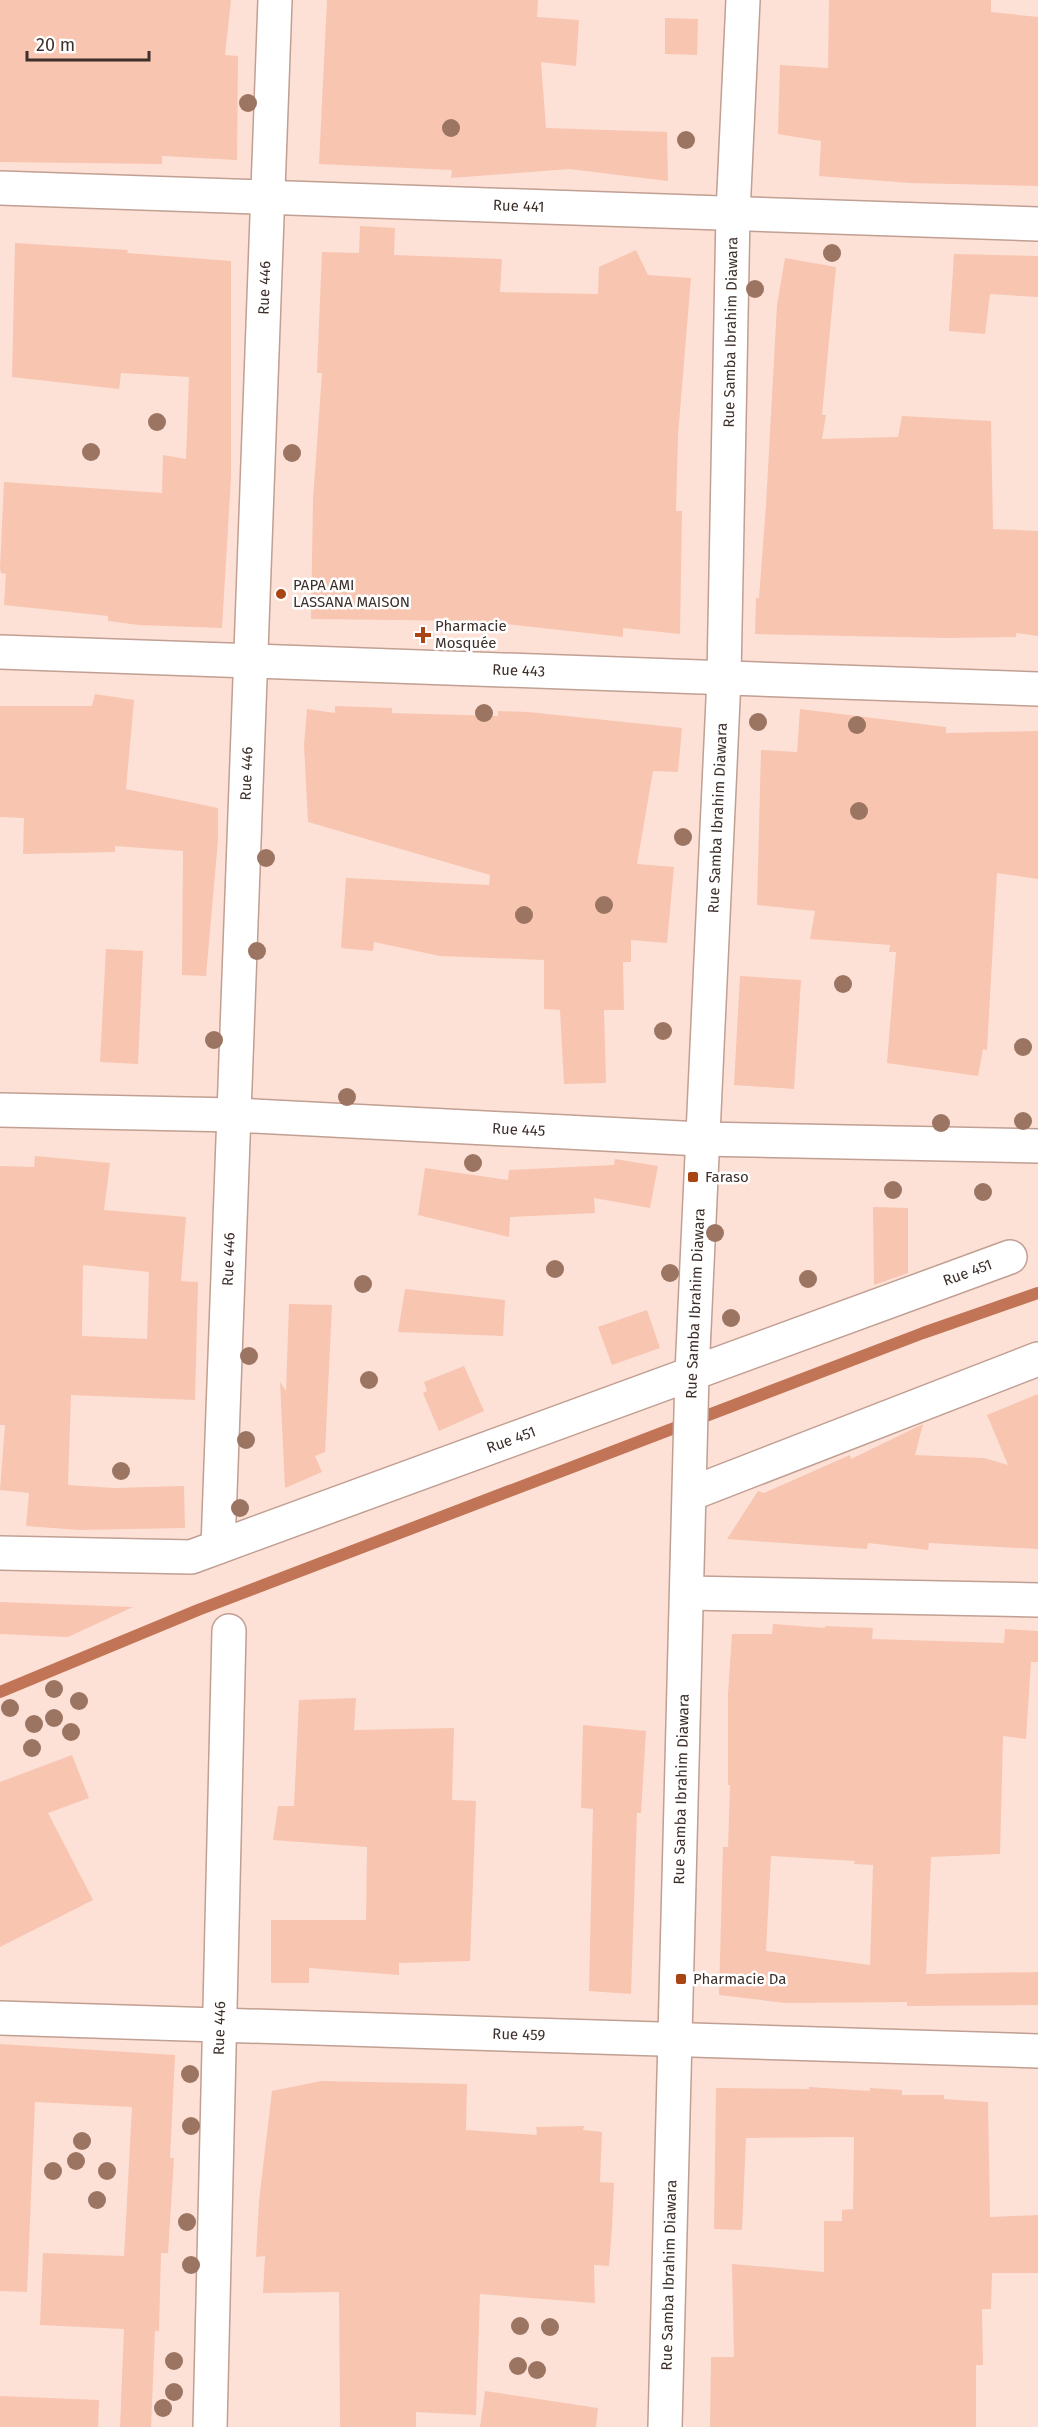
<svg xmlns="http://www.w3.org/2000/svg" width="1038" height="2427" viewBox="0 0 1038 2427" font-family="'Fira Sans',sans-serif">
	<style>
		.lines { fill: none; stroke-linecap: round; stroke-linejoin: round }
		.stream { stroke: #c27456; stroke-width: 12 }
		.building { fill: #f8c5b1; fill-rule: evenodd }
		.street-casing { stroke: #c19f92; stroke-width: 36 }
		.street { stroke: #fff; stroke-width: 33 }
		.tree { fill: #9c7462 }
		.poi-dot { fill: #a94414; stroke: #fff; stroke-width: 2 }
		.labels { text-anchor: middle; stroke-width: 5; stroke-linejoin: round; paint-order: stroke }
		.street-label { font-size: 15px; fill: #3d2f2a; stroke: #fff }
		.poi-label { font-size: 15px; fill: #3d2f2a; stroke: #fff; text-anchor: start }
	</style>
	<rect width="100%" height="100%" fill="#fde1d6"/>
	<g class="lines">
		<path class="stream" d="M0,1692L198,1610L923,1333L1038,1293"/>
	</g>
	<g class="building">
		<path d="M0,0H231L225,55L238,56L237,160L162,156V164L0,162Z"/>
		<path d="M327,0H538L537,17L579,20L576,66L541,62L546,128L667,132L668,181L569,169L451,178L452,170L319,164Z"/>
		<path d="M829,0H991V12L1038,17V186L910,183L819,176L821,141L778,134L780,65L828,68Z"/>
		<path d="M665,18L698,19L697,55L665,54Z"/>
		<path d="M360,226L395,228L394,255L502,259L500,292L598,294L599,267L636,250L648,275L691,278L678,435L676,511H682L680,634L623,628V637L480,621L311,619L313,500L322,373H317L322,252L359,253Z"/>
		<path d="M15,243L128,250L127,253L231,261V478L222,628L139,625L108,621V616L4,605L6,574L1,573L0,568L4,482L162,493L163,455L186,459L189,377L121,373L119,389L12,377Z"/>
		<path d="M954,254L1038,256V297L990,294L985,334L949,331Z"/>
		<path d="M785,258L836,267L822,415H826L822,439L898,437L902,416L991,421L993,529L1038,531V636L1016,633V637L948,638L755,634L756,598H759L766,505L777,305Z"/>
		<path d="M95,694L134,700L126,789L218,808V840L206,976L182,975L183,851L115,846V852L23,854L24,818L0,817V706H92Z"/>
		<path d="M335,706L392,708V713L498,716V711L528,712L682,728L678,772L653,771L637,864L674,867L667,943L631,940V962H623L624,1010H604L606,1083L564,1084L560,1010L544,1009V960L440,956L374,942L373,951L341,948L346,878L489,885L490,875L308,822L304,745L307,709L335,713Z"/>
		<path d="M800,709L946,727V733L1038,731V879L997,873L987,1050L983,1049L978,1076L887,1063L896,952H889L890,945L810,939L815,911L757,905L761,750L797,752Z"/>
		<path d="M106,949L143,951L138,1064L100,1062Z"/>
		<path d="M740,976L801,980L794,1089L734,1085Z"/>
		<path d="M35,1156L110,1163L104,1210L186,1217L181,1281L198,1282L195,1400L71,1395L68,1485L114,1488L184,1486L185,1528L79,1530L26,1526L29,1493L0,1490L5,1425H0V1166L34,1167ZM83,1265L149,1272L147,1339L82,1336Z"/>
		<path d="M615,1159L658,1166L650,1208L594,1198L595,1213L510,1217L509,1237L418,1215L425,1168L508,1180L509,1170L614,1165Z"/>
		<path d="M873,1207L908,1208V1273L874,1285Z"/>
		<path d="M405,1289L505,1300L503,1336L398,1332Z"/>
		<path d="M289,1304L332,1305L325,1452L315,1456L322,1472L285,1488L280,1382L286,1391Z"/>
		<path d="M647,1310L660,1348L612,1365L598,1327Z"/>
		<path d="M464,1366L484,1411L439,1431L423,1393L427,1391L424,1382Z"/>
		<path d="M1038,1394V1549L929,1543L928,1550L868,1543L867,1549L727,1539L758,1491L764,1493L850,1455L851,1459L923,1424L915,1455L984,1458L1008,1465L987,1415Z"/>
		<path d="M0,1602L133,1607L68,1637L0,1634Z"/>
		<path d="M773,1624L825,1628V1626L873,1628L872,1639L1004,1643L1005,1629L1038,1631V1662H1031L1026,1739L1003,1736L1000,1854L931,1857L926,1974L1038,1972V2005L907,2006V2002L786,2003L719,1995L723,1847H728L730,1785H728V1694L732,1634H772ZM771,1856L855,1861L854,1864L873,1865L870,1965L766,1951Z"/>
		<path d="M356,1698L354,1730L454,1728L452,1800L476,1801L470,1961L399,1963V1975L309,1968V1983H271V1920H366L367,1847L273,1840L278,1806H294L299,1700Z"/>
		<path d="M583,1725L646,1731L641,1813H637L631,1994L589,1991L593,1809L581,1808Z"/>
		<path d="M72,1755L89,1798L48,1813L93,1900L0,1947V1782Z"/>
		<path d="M0,2044L175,2055L170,2158H174L168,2253H161L159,2331H155L151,2427H120L124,2329L40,2325L43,2253L124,2256L132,2107L35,2102L27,2292L0,2291Z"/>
		<path d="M321,2081L467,2084L466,2130L537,2135L536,2127L584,2126L583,2130L602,2132L600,2182L614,2183L612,2228L609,2266L594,2265L595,2303L480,2294L476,2415L416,2412V2427H340L339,2292L263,2293L265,2256L256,2257L259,2201L272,2091Z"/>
		<path d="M809,2087L870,2091V2088L902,2090V2095H944V2099L988,2102L990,2217L1038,2215V2273H992L991,2309H982L983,2365H976V2427H710L711,2357H734L732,2264L824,2272V2221H842V2210L853,2209L854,2137L746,2138L742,2230L714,2229L716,2088L809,2089Z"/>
		<path d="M485,2391L598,2408L596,2427H480Z"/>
		<path d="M0,2396L99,2400L98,2427H0Z"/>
	</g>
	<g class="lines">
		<defs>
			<g id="street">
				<path id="s1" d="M0,188L1038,224"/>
				<path id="s2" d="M0,652L1038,689"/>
				<path id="s3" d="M0,1110L234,1115L701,1139L1038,1146"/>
				<path d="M690,1494L1038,1359"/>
				<path id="s4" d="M218,1547L275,0"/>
				<path id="s5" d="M0,1553L191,1557L1010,1257"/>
				<path d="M687,1593L1038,1600"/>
				<path id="s6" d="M0,2018L1038,2051"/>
				<path id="s7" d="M210,2427L229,1631"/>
				<path id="s8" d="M665,2427L692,1373L724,678L733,213L743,0"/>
			</g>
		</defs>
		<use href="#street" class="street-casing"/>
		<use href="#street" class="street"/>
	</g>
	<g class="tree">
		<circle cx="248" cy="103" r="9"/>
		<circle cx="451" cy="128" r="9"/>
		<circle cx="686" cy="140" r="9"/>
		<circle cx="832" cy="253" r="9"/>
		<circle cx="755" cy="289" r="9"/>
		<circle cx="157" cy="422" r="9"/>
		<circle cx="91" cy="452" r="9"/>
		<circle cx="292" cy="453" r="9"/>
		<circle cx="484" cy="713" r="9"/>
		<circle cx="758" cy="722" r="9"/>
		<circle cx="857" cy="725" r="9"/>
		<circle cx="859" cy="811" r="9"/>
		<circle cx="683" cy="837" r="9"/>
		<circle cx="266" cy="858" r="9"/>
		<circle cx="604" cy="905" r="9"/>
		<circle cx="524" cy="915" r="9"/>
		<circle cx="257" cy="951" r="9"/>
		<circle cx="843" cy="984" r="9"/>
		<circle cx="663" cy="1031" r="9"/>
		<circle cx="214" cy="1040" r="9"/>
		<circle cx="1023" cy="1047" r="9"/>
		<circle cx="347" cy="1097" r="9"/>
		<circle cx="1023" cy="1121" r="9"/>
		<circle cx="941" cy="1123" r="9"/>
		<circle cx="473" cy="1163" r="9"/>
		<circle cx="893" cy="1190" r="9"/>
		<circle cx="983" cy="1192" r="9"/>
		<circle cx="715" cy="1233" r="9"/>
		<circle cx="555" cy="1269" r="9"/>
		<circle cx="670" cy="1273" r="9"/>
		<circle cx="808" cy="1279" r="9"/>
		<circle cx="363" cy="1284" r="9"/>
		<circle cx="731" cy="1318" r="9"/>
		<circle cx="249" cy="1356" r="9"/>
		<circle cx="369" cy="1380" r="9"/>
		<circle cx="246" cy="1440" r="9"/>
		<circle cx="121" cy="1471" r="9"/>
		<circle cx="240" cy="1508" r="9"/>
		<circle cx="54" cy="1689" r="9"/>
		<circle cx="79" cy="1701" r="9"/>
		<circle cx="10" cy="1708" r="9"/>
		<circle cx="54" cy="1718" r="9"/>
		<circle cx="34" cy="1724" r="9"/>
		<circle cx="71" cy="1732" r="9"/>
		<circle cx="32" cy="1748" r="9"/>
		<circle cx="190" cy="2074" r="9"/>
		<circle cx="191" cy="2126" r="9"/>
		<circle cx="82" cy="2141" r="9"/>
		<circle cx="76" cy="2161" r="9"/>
		<circle cx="53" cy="2171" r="9"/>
		<circle cx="107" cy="2171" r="9"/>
		<circle cx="97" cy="2200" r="9"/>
		<circle cx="187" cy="2222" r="9"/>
		<circle cx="191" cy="2265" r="9"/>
		<circle cx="520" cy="2326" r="9"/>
		<circle cx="550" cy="2327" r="9"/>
		<circle cx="174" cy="2361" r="9"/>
		<circle cx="518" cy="2366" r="9"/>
		<circle cx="537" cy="2370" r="9"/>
		<circle cx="174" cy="2392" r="9"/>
		<circle cx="163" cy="2408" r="9"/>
	</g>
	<g class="poi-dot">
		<circle cx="281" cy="594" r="6"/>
		<path d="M420 626h6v6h6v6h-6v6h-6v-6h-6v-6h6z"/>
		<rect x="687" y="1171" width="12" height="12" rx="3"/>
		<rect x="675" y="1973" width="12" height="12" rx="3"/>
	</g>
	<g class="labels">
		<g class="street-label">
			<text dy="5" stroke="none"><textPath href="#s1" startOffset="519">Rue 441</textPath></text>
			<text dy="5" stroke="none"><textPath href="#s4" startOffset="1260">Rue 446</textPath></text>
			<text dy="5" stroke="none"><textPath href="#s8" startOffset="2096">Rue Samba Ibrahim Diawara</textPath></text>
			<text dy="5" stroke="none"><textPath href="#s2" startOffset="519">Rue 443</textPath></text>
			<text dy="5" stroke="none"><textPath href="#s4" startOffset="774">Rue 446</textPath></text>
			<text dy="5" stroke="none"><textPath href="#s8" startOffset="1610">Rue Samba Ibrahim Diawara</textPath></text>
			<text dy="5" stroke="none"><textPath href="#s3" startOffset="519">Rue 445</textPath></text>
			<text dy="5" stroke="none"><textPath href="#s4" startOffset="288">Rue 446</textPath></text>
			<text dy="5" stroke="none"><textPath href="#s5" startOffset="1018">Rue 451</textPath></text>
			<text dy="5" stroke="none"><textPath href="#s8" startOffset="1124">Rue Samba Ibrahim Diawara</textPath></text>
			<text dy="5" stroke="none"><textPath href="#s5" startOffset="532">Rue 451</textPath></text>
			<text dy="5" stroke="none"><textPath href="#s8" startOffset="638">Rue Samba Ibrahim Diawara</textPath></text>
			<text dy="5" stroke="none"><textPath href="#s7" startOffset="399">Rue 446</textPath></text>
			<text dy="5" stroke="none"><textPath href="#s6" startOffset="519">Rue 459</textPath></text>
			<text dy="5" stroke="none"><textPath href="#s8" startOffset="152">Rue Samba Ibrahim Diawara</textPath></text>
		</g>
		<g class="poi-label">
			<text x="293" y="590">PAPA AMI<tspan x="293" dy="17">LASSANA MAISON</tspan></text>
			<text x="435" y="631">Pharmacie<tspan x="435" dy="17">Mosquée</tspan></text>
			<text x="705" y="1182">Faraso</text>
			<text x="693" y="1984">Pharmacie Da</text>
		</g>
	</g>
	<path d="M27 51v9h122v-9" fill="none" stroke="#3d2f2a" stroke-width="3"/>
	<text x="36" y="51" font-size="18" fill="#3d2f2a" stroke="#ffffff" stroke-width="4.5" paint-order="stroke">20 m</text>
</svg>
